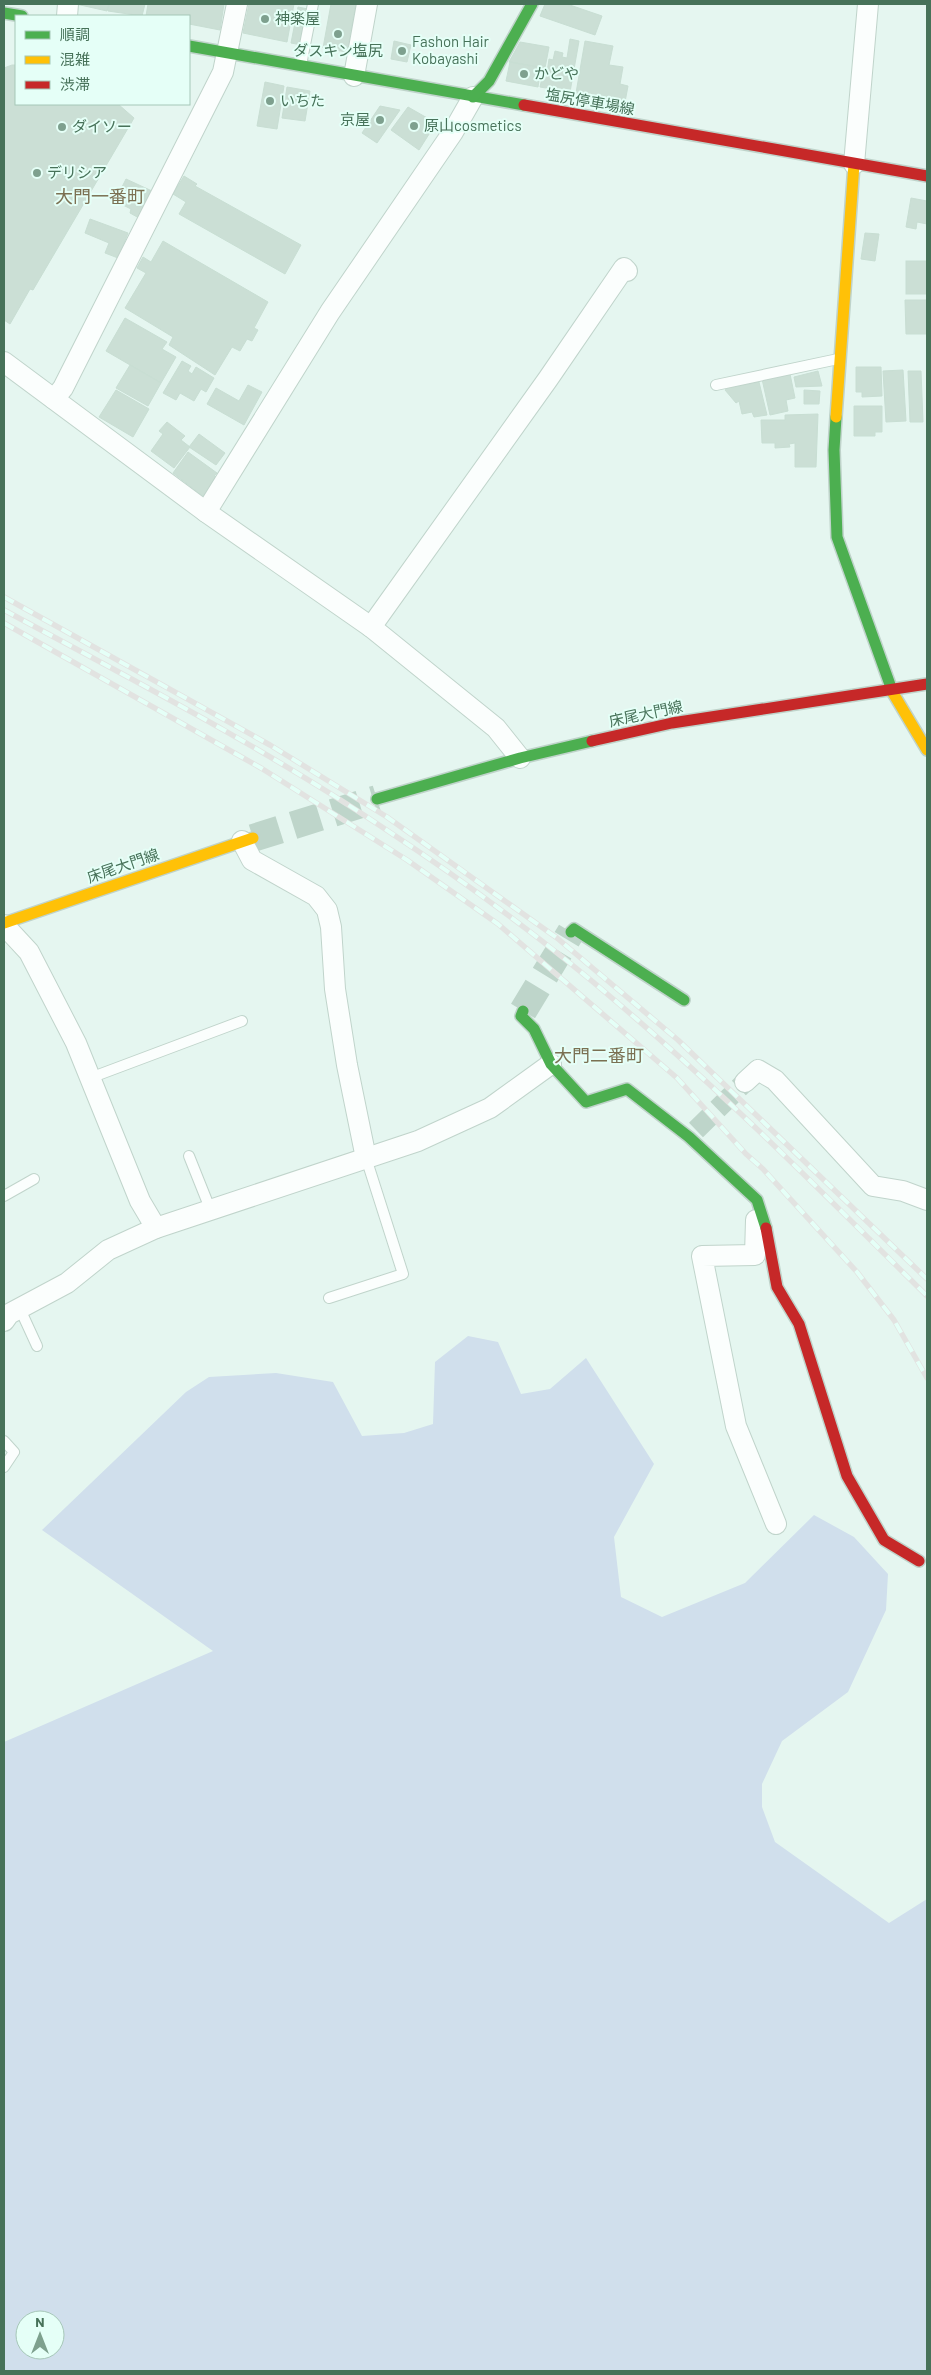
<svg xmlns="http://www.w3.org/2000/svg" width="931" height="2375" viewBox="0 0 931 2375" font-family="Barlow,'Noto Sans JP',sans-serif">
	<style>
		.green { fill: #d0dfec; fill-rule: evenodd }
		.building { fill: #cbdfd5; stroke: #c8ded3 }
		.lines { fill: none; stroke-linecap: round; stroke-linejoin: round }
		.street-tunnel { stroke: #bed5ca; stroke-width: 20; stroke-dasharray: 20 10; stroke-linecap: butt }
		.secondary-tunnel { stroke: #bed5ca; stroke-width: 28; stroke-dasharray: 28 14; stroke-linecap: butt }
		.lane-casing { stroke: #c0d4cb; stroke-width: 12 }
		.street-casing { stroke: #c0d4cb; stroke-width: 22 }
		.fast-casing { stroke: #bfd3ca; stroke-width: 14 }
		.slow-casing { stroke: #bfd3ca; stroke-width: 14 }
		.jam-casing { stroke: #bfd3ca; stroke-width: 14 }
		.lane { stroke: #fbfefd; stroke-width: 10 }
		.street { stroke: #fbfefd; stroke-width: 20 }
		.fast { stroke: #4caf50; stroke-width: 11 }
		.slow { stroke: #ffc107; stroke-width: 11 }
		.jam { stroke: #c62828; stroke-width: 11 }
		.rail-casing { stroke: #e2e3e1; stroke-width: 5.5 }
		.rail { stroke: #e5fff7; stroke-width: 4; stroke-dasharray: 11; stroke-linecap: butt }
		.poi-dot { fill: #7ea08e; stroke: #e5fff7; stroke-width: 2 }
		.labels { text-anchor: middle; stroke-width: 4; stroke-linejoin: round; paint-order: stroke }
		.poi-label { font-size: 15px; fill: #477259; stroke: #e5fff7; text-anchor: start }
		.street-label { font-size: 15px; fill: #477259; stroke: #e5fff7 }
		.quarter-label { font-size: 18px; fill: #7b7052; stroke: #e5fff7 }
	</style>
	<rect width="100%" height="100%" fill="#e5f6f0"/>
	<path class="green" d="M468,1336L498,1342L521,1394L550,1389L586,1358L654,1464L614,1537L621,1597L662,1617L745,1583L814,1515L854,1537L888,1574L886,1610L848,1692L782,1741L762,1784V1807L775,1842L889,1923L927,1899V2371H4V1742L213,1651L42,1530L186,1392L209,1377L276,1373L333,1382L362,1436L404,1433L433,1424L435,1362ZM25,2320H55V2350H25Z"/>
	<g class="building">
		<path d="M76,4H109L107,11Z"/>
		<path d="M109,4H145L142,16L108,11Z"/>
		<path d="M148,4H224L220,30L189,24V16H146Z"/>
		<path d="M249,4H294L287,42L243,33Z"/>
		<path d="M331,4H356L347,52L323,48Z"/>
		<path d="M545,4H567L602,16L595,35L540,16Z"/>
		<path d="M298,7L308,9L302,45L291,43Z"/>
		<path d="M570,39L579,41L570,92L540,87L543,73H547L549,59L553,60L555,51L563,53L562,57L567,58Z"/>
		<path d="M394,41L411,45L407,62L391,59Z"/>
		<path d="M585,41L613,46L609,65L623,67L620,84L628,86L625,102L576,93Z"/>
		<path d="M520,42L549,47L545,68L509,62Z"/>
		<path d="M510,62L541,68L538,87L506,81Z"/>
		<path d="M12,65H16V104H118L134,118L33,290L30,289L10,324L4,320V68Z"/>
		<path d="M265,82L284,86L277,129L257,126Z"/>
		<path d="M287,87L310,91L305,121L282,118Z"/>
		<path d="M380,106L400,110L377,143L362,133Z"/>
		<path d="M408,107L436,123L419,150L391,130Z"/>
		<path d="M184,176L197,184L195,186L301,245L285,274L179,214L186,202L173,194Z"/>
		<path d="M126,179L152,191L139,218L130,213L131,209L115,201Z"/>
		<path d="M911,198L927,201V224L917,222L916,229L906,227Z"/>
		<path d="M90,219L128,233L118,258L105,253L109,243L85,233Z"/>
		<path d="M865,233L879,234L875,261L861,259Z"/>
		<path d="M163,241L268,302L254,328L258,330L252,341L247,339L240,351L232,347L215,375L169,345L173,337L125,308L146,273L137,268L143,257L151,262Z"/>
		<rect x="906" y="261" width="21" height="33"/>
		<path d="M905,300H927V334H906Z"/>
		<path d="M125,318L167,342L162,349L176,357L161,383L106,351Z"/>
		<path d="M182,361L191,366L188,371L192,374L196,367L214,378L206,392L201,389L194,401L180,393L176,400L163,393Z"/>
		<path d="M130,365L161,383L148,406L116,388Z"/>
		<path d="M856,367H881L882,396L862,397V392H856Z"/>
		<path d="M903,370L906,421L886,422L883,371Z"/>
		<path d="M818,371L822,386L796,387L794,377Z"/>
		<path d="M908,371H921L923,422H910Z"/>
		<path d="M790,374L795,398L786,400L788,411L770,415L762,379Z"/>
		<path d="M759,382L767,415L754,417L752,412L742,414L739,401L736,403L725,390L732,385L733,387Z"/>
		<path d="M248,385L262,392L244,425L207,404L216,388L239,401Z"/>
		<path d="M116,390L149,409L133,437L99,417Z"/>
		<path d="M804,390L820,391L819,404H804Z"/>
		<path d="M854,406H882V432H875V436H854Z"/>
		<path d="M818,414L816,467H795V443L789,444L790,447L775,448V443H762L761,420H785V415Z"/>
		<path d="M167,422L185,436L181,440L190,447L174,468L151,451L163,434L159,431Z"/>
		<path d="M199,434L225,453L216,465L189,447Z"/>
		<path d="M188,452L217,473L214,476L218,479L204,497L173,473Z"/>
	</g>
	<g class="lines">
		<path class="street-tunnel" d="M696,1130L745,1082"/>
		<g class="secondary-tunnel">
			<path d="M253,838L377,799"/>
			<path d="M523,1011L571,932"/>
		</g>
		<defs>
			<g id="lane">
				<path d="M301,65L313,4"/>
				<path d="M716,385L838,359"/>
				<path d="M90,1078L242,1021"/>
				<path d="M189,1156L211,1211"/>
				<path d="M4,1196L34,1179"/>
				<path d="M329,1298L403,1274L366,1158"/>
				<path d="M20,1309L37,1346"/>
				<path d="M4,1441L14,1452L4,1467"/>
			</g>
			<g id="street">
				<path d="M67,16L68,4"/>
				<path d="M354,76L367,4"/>
				<path d="M854,164L868,4"/>
				<path d="M4,362L206,512L371,627L496,728L520,758"/>
				<path d="M54,399L63,388L223,72L237,4"/>
				<path d="M206,512L330,312L453,132L473,97"/>
				<path d="M371,627L548,379L624,268L627,271"/>
				<path d="M242,841L252,860L316,896L327,910L331,927L335,989L347,1065L366,1158"/>
				<path d="M4,925L29,952L76,1043L140,1201L156,1228"/>
				<path d="M745,1082L758,1070L775,1080L873,1186L903,1191L927,1200"/>
				<path d="M756,1220L755,1255L702,1256L736,1426L776,1524"/>
				<path d="M4,1321L9,1314L67,1283L108,1250L156,1228L418,1141L490,1108L551,1064"/>
			</g>
			<g id="fast">
				<path d="M4,13L22,16"/>
				<path d="M189,46L524,105"/>
				<path d="M473,97L489,81L532,4"/>
				<path d="M836,417L834,450L837,537L893,693"/>
				<path d="M377,799L520,758L592,741"/>
				<path d="M571,932L574,929L684,1000"/>
				<path d="M523,1011L521,1016L534,1029L551,1064L586,1102L627,1089L689,1137L757,1200L766,1228"/>
			</g>
			<g id="slow">
				<path d="M836,417L854,164"/>
				<path d="M893,693L927,750"/>
				<path d="M4,923L253,838"/>
			</g>
			<g id="jam">
				<path d="M524,105L927,176"/>
				<path d="M592,741L672,723L927,684"/>
				<path d="M766,1228L777,1287L799,1324L847,1476L884,1540L919,1561"/>
			</g>
		</defs>
		<use href="#lane" class="lane-casing"/>
		<use href="#street" class="street-casing"/>
		<use href="#fast" class="fast-casing"/>
		<use href="#slow" class="slow-casing"/>
		<use href="#jam" class="jam-casing"/>
		<use href="#lane" class="lane"/>
		<use href="#street" class="street"/>
		<use href="#fast" class="fast"/>
		<use href="#slow" class="slow"/>
		<use href="#jam" class="jam"/>
		<defs>
			<g id="rail">
				<path d="M4,597L270,745L387,817L557,938L678,1040L927,1279"/>
				<path d="M4,610C131,679 261,746 382,827C464,881 545,940 619,1004C727,1096 827,1197 927,1296"/>
				<path d="M4,623L261,768L407,860L498,924L677,1078L746,1154L763,1169L857,1272L894,1320L927,1378"/>
			</g>
		</defs>
		<use href="#rail" class="rail-casing"/>
		<use href="#rail" class="rail"/>
	</g>
	<g class="poi-dot">
		<circle cx="265" cy="19" r="5"/>
		<circle cx="338" cy="34" r="5"/>
		<circle cx="402" cy="51" r="5"/>
		<circle cx="524" cy="74" r="5"/>
		<circle cx="270" cy="101" r="5"/>
		<circle cx="380" cy="120" r="5"/>
		<circle cx="414" cy="126" r="5"/>
		<circle cx="62" cy="127" r="5"/>
		<circle cx="37" cy="173" r="5"/>
	</g>
	<g class="labels">
		<g class="poi-label">
			<text x="275" y="24">神楽屋</text>
			<text x="412" y="47">Fashon Hair<tspan x="412" dy="17">Kobayashi</tspan></text>
			<text x="338" y="56" text-anchor="middle">ダスキン塩尻</text>
			<text x="534" y="79">かどや</text>
			<text x="280" y="106">いちた</text>
			<text x="370" y="125" text-anchor="end">京屋</text>
			<text x="424" y="131">原山cosmetics</text>
			<text x="72" y="132">ダイソー</text>
			<text x="47" y="178">デリシア</text>
		</g>
		<g class="street-label">
			<text transform="translate(590 102) rotate(10)" y="5">塩尻停車場線</text>
			<text transform="translate(646 714) rotate(-12)" y="5">床尾大門線</text>
			<text transform="translate(123 866) rotate(-19)" y="5">床尾大門線</text>
		</g>
		<g class="quarter-label">
			<text x="100" y="203">大門一番町</text>
			<text x="599" y="1062">大門二番町</text>
		</g>
	</g>
	<rect width="931" height="2375" fill="none" stroke="#477259" stroke-width="10"/>
	<rect x="15" y="15" width="175" height="90" fill="#e5fff7" stroke="#a6c7b8"/>
	<rect x="25" y="31" width="25" height="8" fill="#4caf50" stroke="#a6c7b8"/>
	<text x="60" y="40" font-size="15" fill="#477259">順調</text>
	<rect x="25" y="56" width="25" height="8" fill="#ffc107" stroke="#a6c7b8"/>
	<text x="60" y="65" font-size="15" fill="#477259">混雑</text>
	<rect x="25" y="81" width="25" height="8" fill="#c62828" stroke="#a6c7b8"/>
	<text x="60" y="90" font-size="15" fill="#477259">渋滞</text>
	<g transform="translate(40 2335)"><circle r="24" fill="#e5fff7" stroke="#a6c7b8"/>
	<path d="M0-4L9 19L0 12L-9 19Z" fill="#7ea08e"/>
	<text y="-8" font-size="14" font-weight="bold" text-anchor="middle" fill="#477259">N</text>
	</g>
</svg>
